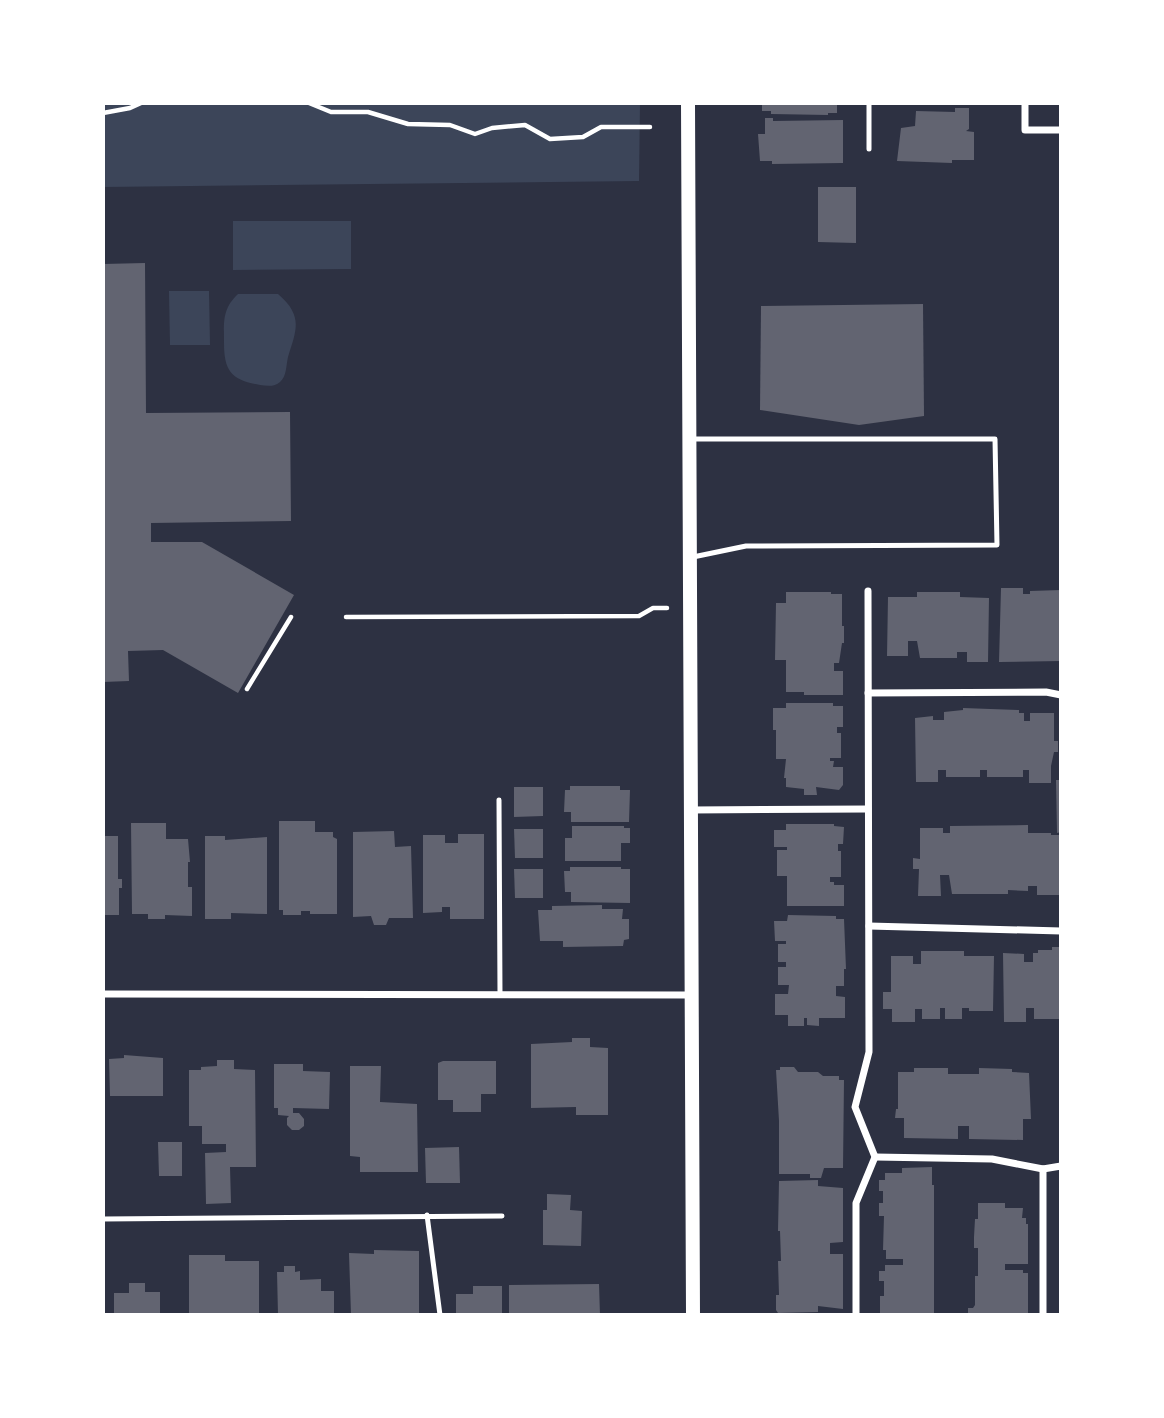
<svg xmlns="http://www.w3.org/2000/svg" width="1164" height="1418" viewBox="0 0 1164 1418" font-family="Inter,sans-serif">
	<style>
		.green { fill: #3c4559 }
		.building { fill: #626471 }
		.lines { fill: none; stroke-linecap: round; stroke-linejoin: round }
		.path { stroke: #fff; stroke-width: 4.5 }
		.service { stroke: #fff; stroke-width: 5 }
		.minor { stroke: #fff; stroke-width: 7 }
		.secondary { stroke: #fff; stroke-width: 14 }
	</style>
	<rect width="100%" height="100%" fill="#2d3142"/>
	<g class="green">
		<path d="M103,103H640L639,181L103,187Z"/>
		<path d="M233,221H351V269L233,270Z"/>
		<path d="M169,291H209L210,345H170Z"/>
		<path d="M238,294H278C304,316 296,331 288,357C286,365 287,376 280,382C275,387 267,386 260,385C232,380 224,372 224,343C224,322 222,309 238,294Z"/>
	</g>
	<g class="building">
		<path d="M762,103H837V113H828V115L771,114V111H762Z"/>
		<path d="M955,108H969V129L966,131L974,132V160H952V163L897,161L901,128L915,126L916,111L955,112Z"/>
		<path d="M765,118H773V121L843,120V163L772,164V161H760L758,134H765Z"/>
		<path d="M818,187H856V243L818,242Z"/>
		<path d="M145,263L146,413L290,412L291,521L151,523V542H202L294,595L238,693L163,650L128,651L129,681L103,682V264Z"/>
		<path d="M923,304L924,416L859,425L760,410L761,306Z"/>
		<path d="M1001,588H1023V594H1030V591L1061,590V661L999,662Z"/>
		<path d="M786,592H831V594H842V626H844V643H842L839,663H834V671H843V695H804V692H786V660H775L776,603H786Z"/>
		<path d="M917,592H960V597L989,598L988,662H967V652H957V658H920L917,641H908V656H887L888,597H917Z"/>
		<path d="M786,703H833V706H843V727H837V733H841V758H830V761H834L833,767H843V785L839,790L816,787L817,795H804V789L786,787V778H784L786,759H776V730H773V708H786Z"/>
		<path d="M963,708L1019,710V713H1024V721H1030V713H1054V741H1058V752H1054L1051,766V783H1029V770H1023V777H987V770H980V777H946V770H938V782H916L915,718L933,716V720H944V712L963,710Z"/>
		<path d="M1056,780H1061V832L1057,833Z"/>
		<path d="M570,786H620V790H630L629,822H571V812H564L565,790H570Z"/>
		<path d="M514,787H543V816L514,817Z"/>
		<path d="M279,821H315V832H333V837L337,839V914H310V911H301V915H283V910H279Z"/>
		<path d="M131,823H166V839H188L190,862H188V887H192V916L165,915V919H148V914H132Z"/>
		<path d="M786,824H834V826L844,827L843,844H838V851H841V877H830V882H834V885H844V906H787V876H777V850H787V847H774V830H786Z"/>
		<path d="M1028,825V833H1051V835H1059L1061,869H1059V895H1037V886H1028V891L1008,890V894H952L949,875H940L941,896H918L919,869H913V858L920,859V828H943V833H950V826Z"/>
		<path d="M572,826H624V828H630V843H621V861H565V838H572Z"/>
		<path d="M514,829H543V858H515Z"/>
		<path d="M394,831L395,847L411,846L413,918H389L386,925H374L371,916L353,917V832Z"/>
		<path d="M458,834H484V919H450V907H442V912L423,913V835H445V843H458Z"/>
		<path d="M103,836H118V879H122V888H119V915H103Z"/>
		<path d="M205,836H225V840L267,837V914L231,913V919H205Z"/>
		<path d="M570,867H621V869H630V903L571,902V892H565L564,871H570Z"/>
		<path d="M514,869H543V898H515Z"/>
		<path d="M602,905V909H623L622,919H629V939L624,940L623,946L563,947V941H540L538,910H552V906Z"/>
		<path d="M788,915L836,916V919H844L846,969H844V986H836V996L845,997V1018H819V1026L807,1025V1018H804V1026H788V1015H775V994H788L789,985H778V967H786V962H778V944H786V941H775L774,921H787Z"/>
		<path d="M1052,947H1061V1019H1034V1008H1026V1022H1004L1003,953L1024,954V962H1033V953H1038V950H1052Z"/>
		<path d="M921,951H964V956H994L993,1011H969V1008H962V1019H945V1008H940V1019H922V1009H915V1022H892V1009H883V992H891V956H913V964H921Z"/>
		<path d="M572,1038H590V1047L608,1048V1115H576V1107L531,1108V1044L572,1042Z"/>
		<path d="M124,1055L163,1058V1096H110L109,1059L124,1058Z"/>
		<path d="M217,1060H234V1069L255,1070L256,1167H230L231,1203L206,1204L205,1153L226,1152V1144H202V1126H189V1070H201V1067L217,1066Z"/>
		<path d="M443,1061H496V1094H481V1112H453V1100H438V1063Z"/>
		<path d="M274,1064H303V1071L330,1072L329,1109L293,1108V1113H299L304,1119V1126L299,1130H292L287,1125V1118L289,1116L278,1115V1108H274Z"/>
		<path d="M350,1066H381L380,1102L417,1104L418,1172H360V1157L350,1156Z"/>
		<path d="M780,1067H794L798,1072H818L823,1076H839V1080H844L843,1168H824L821,1178H810V1174H779V1121L776,1070H780Z"/>
		<path d="M914,1068H948V1074H979V1068L1012,1069V1072L1029,1073L1031,1119H1023V1140L969,1139V1126H958V1139L904,1138V1118H895L896,1109H898V1072H914Z"/>
		<path d="M158,1142H182V1176H159Z"/>
		<path d="M459,1147L460,1183H426L425,1148Z"/>
		<path d="M932,1167V1185H934V1315H880V1296H884V1281H879V1271H885V1265H903V1259H886V1250H883L884,1216H879V1203H883V1191H879V1180H885V1173H902V1168Z"/>
		<path d="M818,1180V1186L843,1188V1242L830,1243V1254H843V1309L818,1306V1312L778,1313L776,1310V1295H779L778,1261H781L780,1231H778L779,1181Z"/>
		<path d="M547,1194L571,1195L570,1210L582,1211L581,1246L543,1245V1210H547Z"/>
		<path d="M978,1203H1005V1208H1023L1022,1218H1026V1224H1028V1264H1005V1270H1023V1273H1028V1315H968V1308H973L975,1305V1276H978V1248H974V1237L975,1219H978Z"/>
		<path d="M374,1250L419,1251V1315H351L349,1253L374,1254Z"/>
		<path d="M189,1255H225V1261H259V1315H189Z"/>
		<path d="M284,1266H295V1272L300,1271V1280L321,1279V1291H334V1315H278L277,1272H284Z"/>
		<path d="M129,1283H145V1292H160V1315H114V1293H129Z"/>
		<path d="M599,1284L600,1315H509V1285Z"/>
		<path d="M473,1286H502V1315H456V1294H473Z"/>
	</g>
	<g class="lines">
		<g class="path">
			<path d="M309,103L331,112H368L408,124L450,125L475,134L492,128L525,125L550,139L583,137L601,127H650"/>
			<path d="M103,113L130,108L141,103"/>
			<path d="M346,617L639,616L653,608H667"/>
			<path d="M247,689L291,617"/>
		</g>
		<g class="service">
			<path d="M869,103V149"/>
			<path d="M691,439H995L997,545L746,546L693,557"/>
			<path d="M499,800L500,995"/>
			<path d="M427,1215L440,1315"/>
			<path d="M103,1219L502,1216"/>
		</g>
		<g class="minor">
			<path d="M1025,103V130H1061"/>
			<path d="M868,693L1046,692L1061,695"/>
			<path d="M691,810L868,809"/>
			<path d="M869,926L1061,931"/>
			<path d="M103,994L691,995"/>
			<path d="M875,1157L992,1159L1043,1169L1061,1166"/>
			<path d="M856,1315V1203L875,1157L855,1107L869,1052L868,591"/>
			<path d="M1043,1315V1169"/>
		</g>
		<path class="secondary" d="M688,103L693,1315"/>
	</g>
	<rect width="1164" height="1418" fill="none" stroke="#ffffff" stroke-width="210"/>
</svg>
